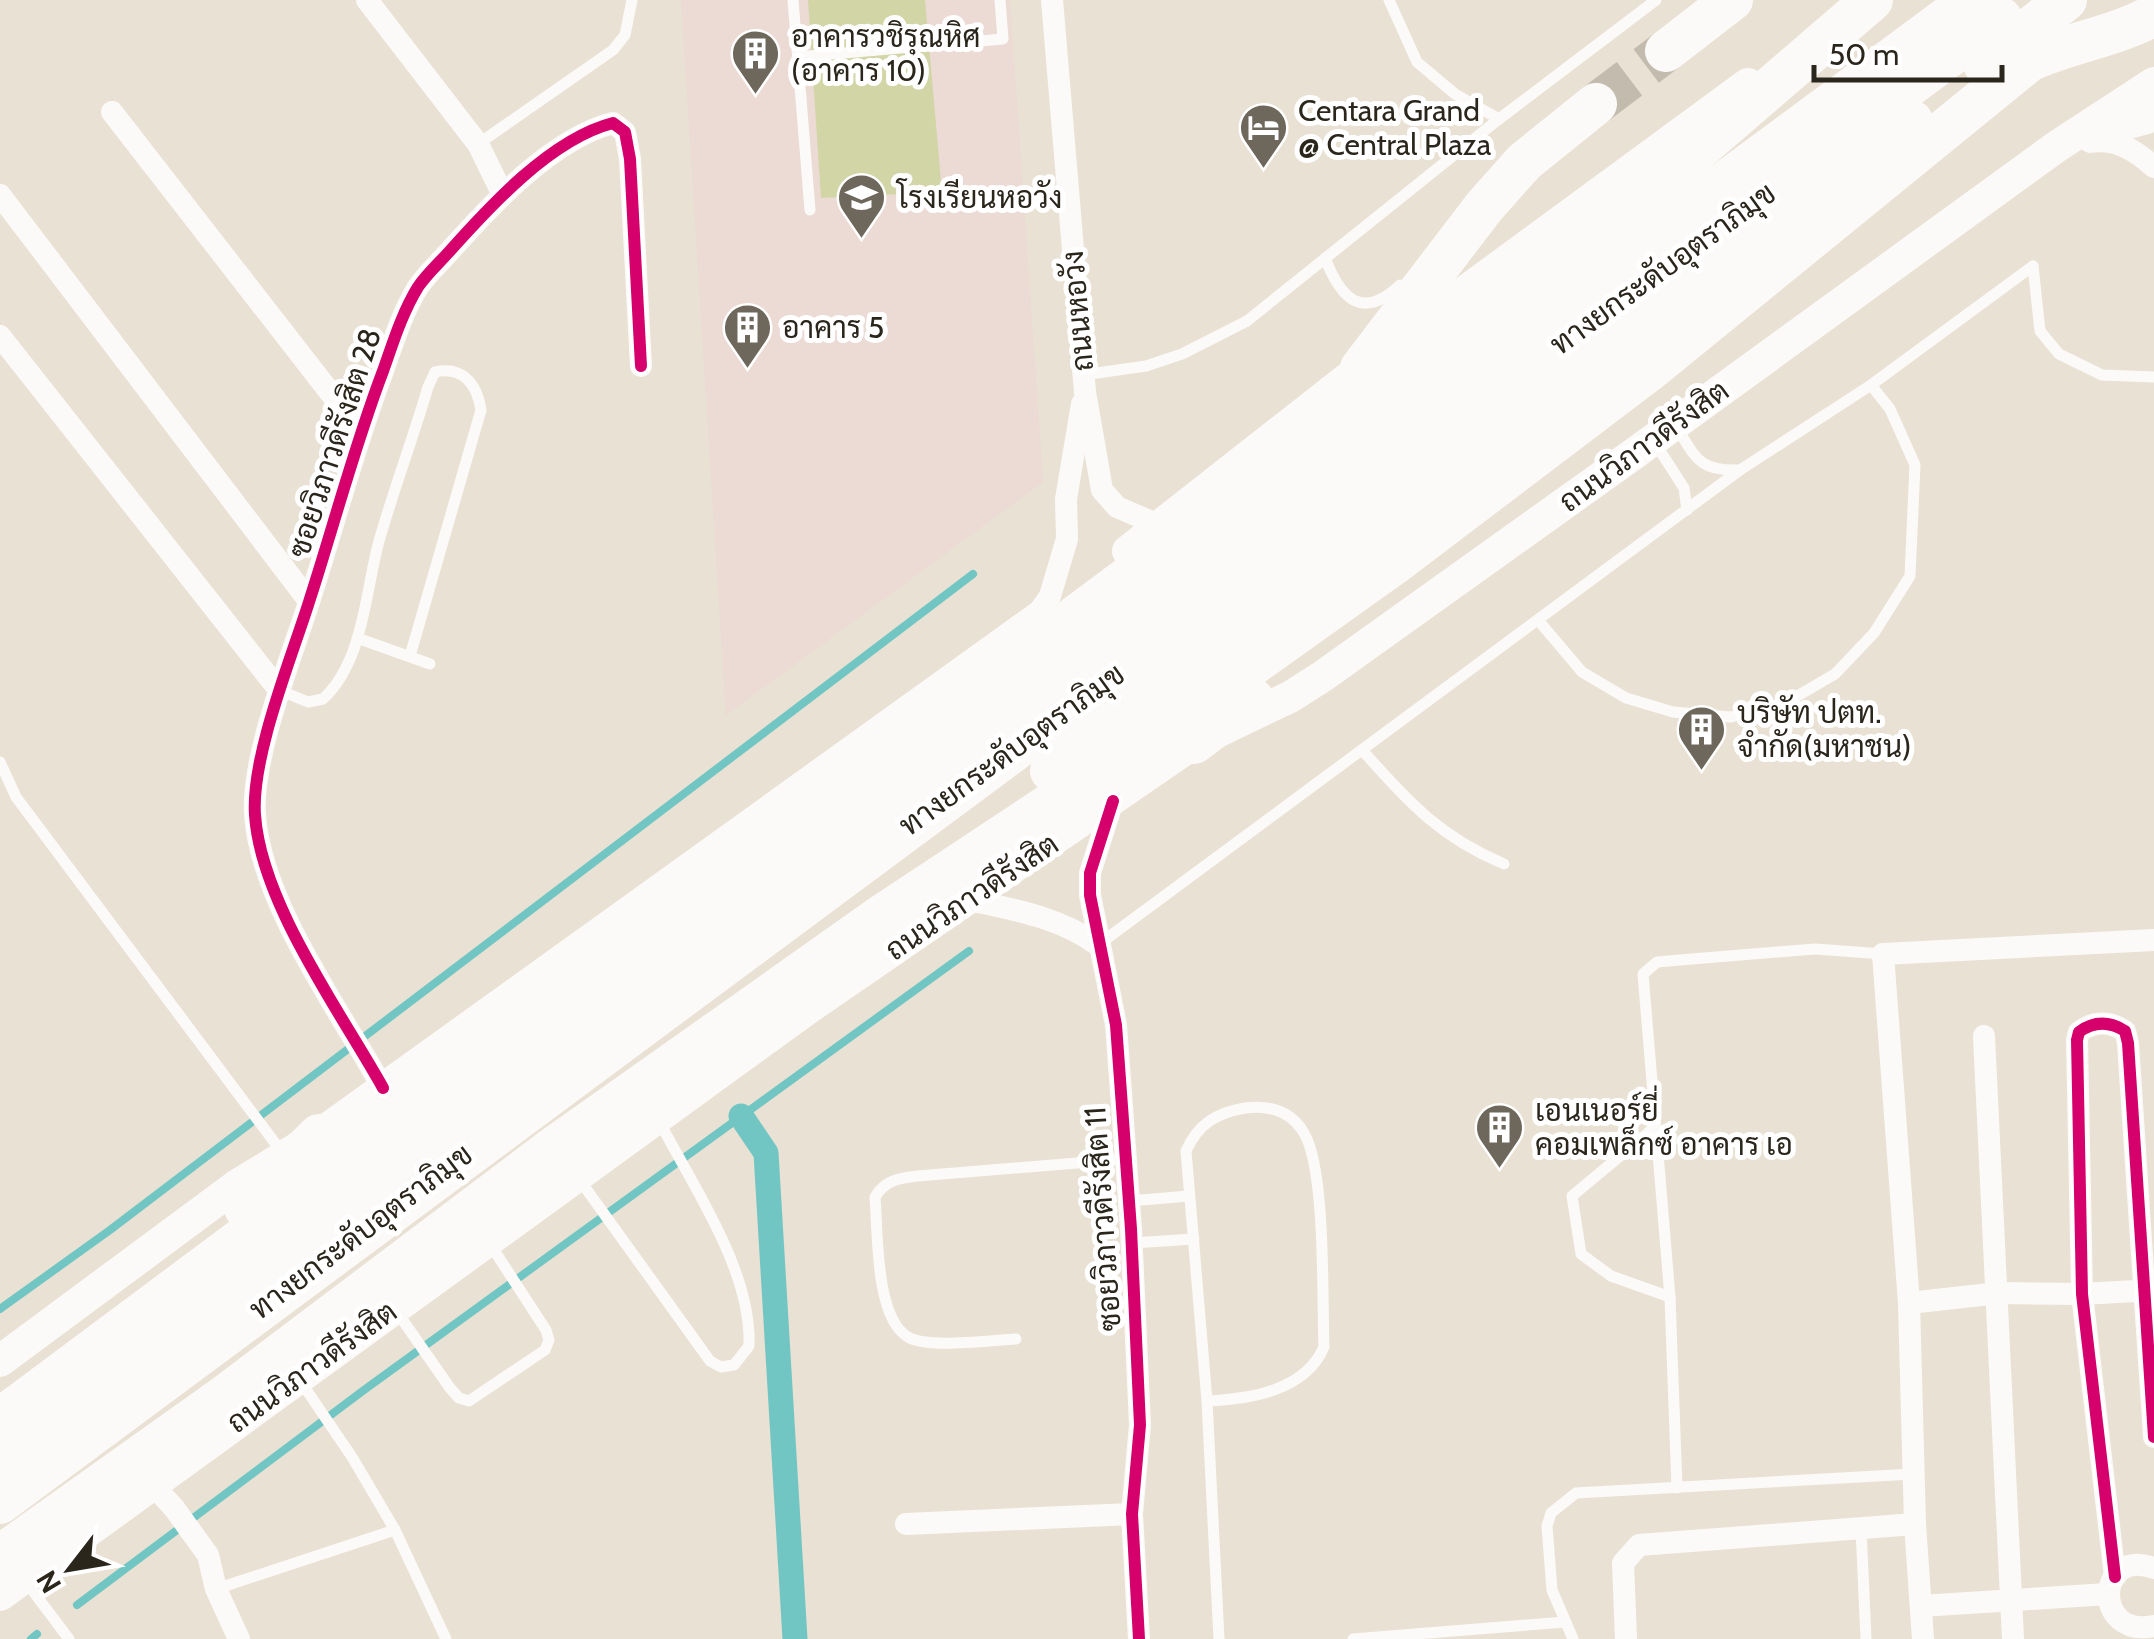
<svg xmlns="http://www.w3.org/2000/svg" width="2154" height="1639" viewBox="0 0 2154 1639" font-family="Cabin,Sarabun,sans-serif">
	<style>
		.education { fill: #ecdad4 }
		.green { fill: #d2d5a6 }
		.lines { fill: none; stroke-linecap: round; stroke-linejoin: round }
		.stream { stroke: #71c6c3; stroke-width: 8 }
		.canal { stroke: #71c6c3; stroke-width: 25 }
		.highway-tunnel { stroke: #c3bcae; stroke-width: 42; stroke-dasharray: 42 21; stroke-linecap: butt }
		.lane { stroke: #fcfaf8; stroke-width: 11 }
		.street { stroke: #fcfaf8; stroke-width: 22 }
		.secondary { stroke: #fcfaf8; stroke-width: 32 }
		.highway { stroke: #fcfaf8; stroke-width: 42 }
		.cycleway-casing { stroke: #fff; stroke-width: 19 }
		.cycleway { stroke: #d6006c; stroke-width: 12 }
		.labels { text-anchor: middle; stroke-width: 10; stroke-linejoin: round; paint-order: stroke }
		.poi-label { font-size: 30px; fill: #2b261c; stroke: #fff; text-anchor: start }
		.street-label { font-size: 30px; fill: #2b261c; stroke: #fff }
	</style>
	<rect width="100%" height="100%" fill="#e9e1d3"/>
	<path class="education" d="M681,0H1010L1043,482L726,715Z"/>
	<path class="green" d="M808,0H925L942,192L821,198Z"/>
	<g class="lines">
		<g class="stream">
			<path d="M0,1309L110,1230L973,574"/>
			<path d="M77,1605L364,1390L969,951"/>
			<path d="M31,1639L37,1634"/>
		</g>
		<path class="canal" d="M741,1116L766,1153L795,1639"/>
		<path class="highway-tunnel" d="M1596,104L1666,51"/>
		<g class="lane">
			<path d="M793,0L810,210"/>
			<path d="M1389,0L1417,62L1455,94L1499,119"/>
			<path d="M798,57L1003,39L1000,0"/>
			<path d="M478,144L613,50L625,35L632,0"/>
			<path d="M1325,258C1341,299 1362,321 1400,285"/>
			<path d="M2033,266L2040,331L2059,354L2102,375L2154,377"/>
			<path d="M1083,375L1146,366L1182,354L1247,321L1499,119L1656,0"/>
			<path d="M1677,428C1696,458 1699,471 1738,470"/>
			<path d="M1655,443L1684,488L1687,510"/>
			<path d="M1538,620L1582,672L1626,698L1673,712L1731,717L1787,702L1835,674L1874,633L1910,576L1915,465L1890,409L1871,385"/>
			<path d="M357,638L430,664"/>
			<path d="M279,690L308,702L323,699C364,661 365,592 379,541C394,489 413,438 428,387L435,372C463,366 477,384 481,410L410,656"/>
			<path d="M1362,750C1409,802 1438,836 1504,864"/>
			<path d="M0,762L16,797L284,1155"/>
			<path d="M1098,945L1740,470L1871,385L2033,266"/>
			<path d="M1655,1127L1572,1196L1581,1254L1611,1276L1670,1297"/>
			<path d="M579,1179L710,1361L721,1367L734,1365L749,1346C752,1270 692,1185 658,1119"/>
			<path d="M1129,1201L1189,1196"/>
			<path d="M1132,1243L1194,1239"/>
			<path d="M397,1312L450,1388L459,1398L469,1401L545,1350L549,1340L546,1330L490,1244"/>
			<path d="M1016,1339C991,1340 927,1349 908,1337C875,1318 878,1232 875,1197C885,1180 899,1178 918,1176L1126,1159"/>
			<path d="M301,1382L352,1457L395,1530L446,1639"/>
			<path d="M1207,1401C1250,1399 1305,1391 1324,1347C1322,1299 1326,1170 1304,1133C1291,1111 1269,1105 1245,1108C1216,1113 1198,1124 1186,1151L1207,1401L1219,1639"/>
			<path d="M1677,1488L1670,1297L1643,974L1657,962L1680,960L1815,949L1883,954"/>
			<path d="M1861,1528L1866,1639"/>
			<path d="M26,1582L69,1639"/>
			<path d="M216,1589L395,1530"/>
			<path d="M1353,1639L1565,1622"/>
			<path d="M1573,1639L1552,1590L1547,1526L1551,1513L1576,1493L1913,1474"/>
		</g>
		<g class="street">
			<path d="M367,0L478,144L503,195"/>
			<path d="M1052,0L1085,392L1102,490L1117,507L1161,526"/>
			<path d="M112,112L360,431"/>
			<path d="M2090,142C2116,138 2135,150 2154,167"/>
			<path d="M0,195L309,601"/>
			<path d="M0,336L279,690"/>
			<path d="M1030,625L1050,596L1067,539L1066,499L1082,404"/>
			<path d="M1113,801L1090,873V895L1116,1025L1131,1229L1140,1425L1132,1514L1139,1639"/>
			<path d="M969,900C1015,910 1059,917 1098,945"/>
			<path d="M1984,1036L2013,1639"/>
			<path d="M383,1088C340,1011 261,903 255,815C251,757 291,659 309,602C334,525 354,447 383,371C393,343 402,313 418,287C426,275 438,264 448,253C490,206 551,139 613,123L625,132L630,159L641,366"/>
			<path d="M1909,1303L1999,1293L2082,1294L2154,1290"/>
			<path d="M151,1483L174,1508L208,1555L216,1589L239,1639"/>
			<path d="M906,1524L1132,1514"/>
			<path d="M2154,1568C2095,1547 2093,1639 2154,1626"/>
			<path d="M2115,1577L2082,1294L2077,1040L2079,1032C2094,1021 2109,1021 2125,1031L2128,1043L2154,1437"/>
			<path d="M1921,1606L2108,1594"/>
			<path d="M1626,1639L1623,1563L1639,1545L1915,1524"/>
			<path d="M1923,1639L1915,1524L1909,1303L1883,954L2154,940"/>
		</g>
		<g class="secondary">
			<path d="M2100,131L2154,116"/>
			<path d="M1128,551L1361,368L1748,84"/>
			<path d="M0,1361L236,1186L319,1135L1041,616"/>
			<path d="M0,1595L807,1009L1194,743L1290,697L1323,676L1635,453L2056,147L2154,83"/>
		</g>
		<g class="highway">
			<path d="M1666,51L1732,0"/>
			<path d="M1984,64L2066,0"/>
			<path d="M1582,250L1872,0"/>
			<path d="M1361,368L1484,207L1524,162L1596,104"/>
			<path d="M1194,743L1253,699"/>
			<path d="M1051,771L1498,440L1912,121"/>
			<path d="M245,1208L319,1135"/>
			<path d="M0,1419L1336,422L1605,235"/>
			<path d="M0,1462L649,978L1971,0"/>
			<path d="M0,1503L2001,18"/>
			<path d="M0,1556L226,1395L549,1151L884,914L1153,736L1394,564L1651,369L2029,61C2070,42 2115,37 2154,15"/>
		</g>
		<defs>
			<g id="cycleway">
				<path d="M1113,801L1090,873V895L1116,1025L1131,1229L1140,1425L1132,1514L1139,1639"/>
				<path d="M383,1088C340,1011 261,903 255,815C251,757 291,659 309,602C334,525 354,447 383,371C393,343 402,313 418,287C426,275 438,264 448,253C490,206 551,139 613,123L625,132L630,159L641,366"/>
				<path d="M2115,1577L2082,1294L2077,1040L2079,1032C2094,1021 2109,1021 2125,1031L2128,1043L2154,1437"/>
			</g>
		</defs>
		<use href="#cycleway" class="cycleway-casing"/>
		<use href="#cycleway" class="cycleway"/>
	</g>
	<defs>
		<symbol id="building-pin" viewBox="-11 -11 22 30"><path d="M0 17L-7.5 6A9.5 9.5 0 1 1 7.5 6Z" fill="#6e675c" stroke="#fff"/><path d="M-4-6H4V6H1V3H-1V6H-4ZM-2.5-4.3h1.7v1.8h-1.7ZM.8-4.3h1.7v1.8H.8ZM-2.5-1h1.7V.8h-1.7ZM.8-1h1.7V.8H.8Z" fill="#fff"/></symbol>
		<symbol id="hotel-pin" viewBox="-11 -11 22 30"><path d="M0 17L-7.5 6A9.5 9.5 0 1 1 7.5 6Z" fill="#6e675c" stroke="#fff"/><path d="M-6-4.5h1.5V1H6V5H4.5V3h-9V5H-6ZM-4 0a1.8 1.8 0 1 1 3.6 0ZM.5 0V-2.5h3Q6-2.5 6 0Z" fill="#fff"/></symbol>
		<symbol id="school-pin" viewBox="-11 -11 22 30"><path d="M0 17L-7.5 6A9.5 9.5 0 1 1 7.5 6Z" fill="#6e675c" stroke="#fff"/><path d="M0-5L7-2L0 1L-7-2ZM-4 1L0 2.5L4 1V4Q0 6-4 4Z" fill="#fff"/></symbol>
	</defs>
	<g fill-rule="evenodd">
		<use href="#building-pin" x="728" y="26" width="55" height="75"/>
		<use href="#hotel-pin" x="1236" y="100" width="55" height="75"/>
		<use href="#school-pin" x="834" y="170" width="55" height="75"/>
		<use href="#building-pin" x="720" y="300" width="55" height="75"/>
		<use href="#building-pin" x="1674" y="702" width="55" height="75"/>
		<use href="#building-pin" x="1472" y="1100" width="55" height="75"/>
	</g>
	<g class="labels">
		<g class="poi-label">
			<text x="791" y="47">อาคารวชิรุณหิศ<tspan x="791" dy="34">(อาคาร 10)</tspan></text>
			<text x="1298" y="121">Centara Grand<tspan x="1298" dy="34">@ Central Plaza</tspan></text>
			<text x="897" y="208">โรงเรียนหอวัง</text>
			<text x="782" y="338">อาคาร 5</text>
			<text x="1737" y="723">บริษัท ปตท.<tspan x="1737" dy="34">จำกัด(มหาชน)</tspan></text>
			<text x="1535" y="1121">เอนเนอร์ยี่<tspan x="1535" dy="34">คอมเพล็กซ์ อาคาร เอ</tspan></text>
		</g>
		<g class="street-label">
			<text transform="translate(1663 269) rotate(-36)" y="10">ทางยกระดับอุตราภิมุข</text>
			<text transform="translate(1078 311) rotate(-95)" y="10">ถนนหอวัง</text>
			<text transform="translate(335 443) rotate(-72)" y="10">ซอยวิภาวดีรังสิต 28</text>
			<text transform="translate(1644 446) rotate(-36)" y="10">ถนนวิภาวดีรังสิต</text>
			<text transform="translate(1012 750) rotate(-36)" y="10">ทางยกระดับอุตราภิมุข</text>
			<text transform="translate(972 897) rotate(-34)" y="10">ถนนวิภาวดีรังสิต</text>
			<text transform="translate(1103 1219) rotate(-94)" y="10">ซอยวิภาวดีรังสิต 11</text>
			<text transform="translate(361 1232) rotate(-37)" y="10">ทางยกระดับอุตราภิมุข</text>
			<text transform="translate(312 1367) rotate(-36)" y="10">ถนนวิภาวดีรังสิต</text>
		</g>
	</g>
	<g transform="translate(70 1569) rotate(239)" stroke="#ffffff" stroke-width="8" paint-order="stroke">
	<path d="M0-8L18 38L0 25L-18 38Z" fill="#2b261c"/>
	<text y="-15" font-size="28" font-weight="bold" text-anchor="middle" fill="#2b261c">N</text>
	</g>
	<path d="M1814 65v15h188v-15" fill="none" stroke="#2b261c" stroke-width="5"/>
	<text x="1829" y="65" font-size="30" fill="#2b261c" stroke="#ffffff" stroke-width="8" paint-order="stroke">50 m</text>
</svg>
